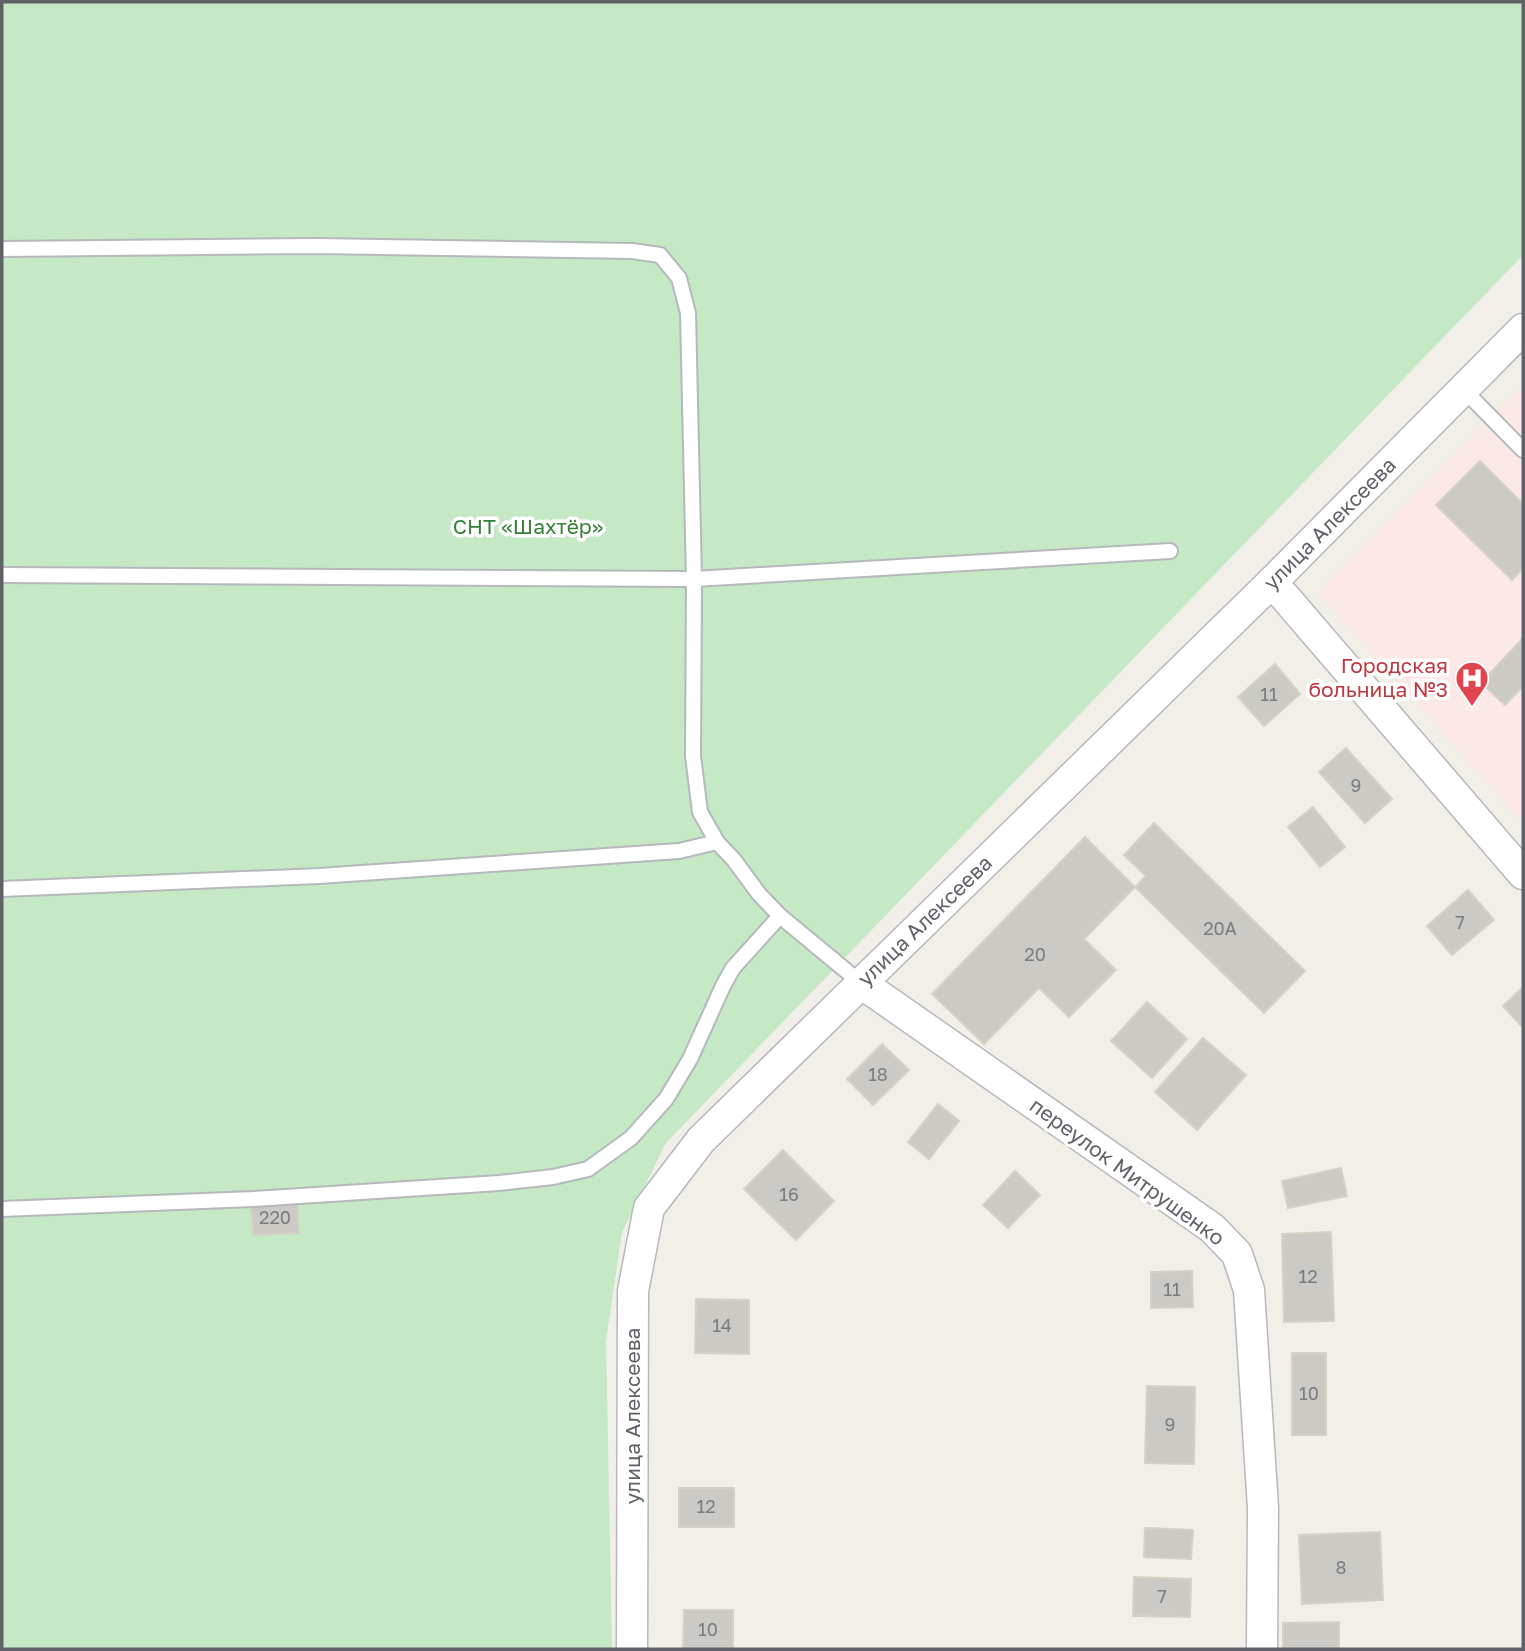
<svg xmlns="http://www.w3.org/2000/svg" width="1525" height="1651" viewBox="0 0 1525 1651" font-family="'Golos Text',sans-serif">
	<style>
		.medical { fill: #fce8e6 }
		.green { fill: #c5e8c5 }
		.building { fill: #cccac5; stroke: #d6d1c6; stroke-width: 2 }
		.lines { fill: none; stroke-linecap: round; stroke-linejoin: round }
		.lane-casing { stroke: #b5b8bc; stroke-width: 18 }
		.street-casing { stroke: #b5b8bc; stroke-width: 33 }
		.lane { stroke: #fff; stroke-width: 14 }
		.street { stroke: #fff; stroke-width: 30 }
		.labels { text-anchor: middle; stroke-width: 7; stroke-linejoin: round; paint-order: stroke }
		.number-label { font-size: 18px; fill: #7a7d7f }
		.street-label { font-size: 21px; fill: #5f6368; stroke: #fff }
		.park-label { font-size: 21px; fill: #348238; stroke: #fff }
		.health-label { font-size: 21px; fill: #be3a42; stroke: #fff; text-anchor: end }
	</style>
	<rect width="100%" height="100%" fill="#f1efe8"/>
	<path class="medical" d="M1523,384V823L1318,593Z"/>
	<path class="green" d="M2,2H1523V255L666,1143L622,1232L606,1341L612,1649H2Z"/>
	<g class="building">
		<path d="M1480,461L1523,504V568L1512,580L1436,505Z"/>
		<path d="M1523,638V686L1505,705L1481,683Z"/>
		<path d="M1275,664L1300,694L1264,726L1238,697Z"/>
		<path d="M1346,748L1392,799L1365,823L1319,772Z"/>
		<path d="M1313,807L1345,847L1320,867L1288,827Z"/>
		<path d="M1154,823L1305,971L1264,1013L1135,887L1146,876L1124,855Z"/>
		<path d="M1085,837L1135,887L1084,939L1116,970L1069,1017L1039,988L984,1044L932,994Z"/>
		<path d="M1468,890L1494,920L1452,955L1427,926Z"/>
		<path d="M1523,987V1028L1503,1006Z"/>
		<path d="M1147,1002L1187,1039L1152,1078L1111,1041Z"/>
		<path d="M1203,1038L1246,1075L1197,1130L1155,1092Z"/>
		<path d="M882,1044L909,1070L873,1105L847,1079Z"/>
		<path d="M938,1104L959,1121L929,1159L908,1142Z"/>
		<path d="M783,1150L834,1201L796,1240L744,1189Z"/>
		<path d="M1341,1168L1347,1196L1288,1208L1282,1181Z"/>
		<path d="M1015,1171L1040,1195L1008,1228L983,1205Z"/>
		<path d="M297,1200L299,1233L253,1235L251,1202Z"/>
		<path d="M1331,1232L1334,1321L1284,1322L1282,1234Z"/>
		<path d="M1192,1271L1193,1307L1151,1308V1272Z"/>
		<path d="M696,1299L749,1300V1354L695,1353Z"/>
		<rect x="1292" y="1353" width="34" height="82"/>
		<path d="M1147,1386L1195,1387L1194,1464L1145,1463Z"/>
		<rect x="679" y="1488" width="55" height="39"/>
		<path d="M1145,1528L1193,1530L1191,1559L1144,1557Z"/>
		<path d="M1380,1532L1383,1600L1302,1604L1299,1535Z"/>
		<path d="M1134,1577L1191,1579L1190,1617L1133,1616Z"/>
		<path d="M684,1610H733V1649H683Z"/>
		<path d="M1339,1622V1649H1283V1623Z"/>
	</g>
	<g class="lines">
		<defs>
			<g id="lane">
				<path d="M2,249L316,246L632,251L660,255L679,278L688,313L694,579L693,756L700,812L717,842L734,860L759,894L780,916L861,983"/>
				<path d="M1463,389L1523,450"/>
				<path d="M2,575L694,579L1170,551"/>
				<path d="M2,889L319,876L679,851L717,842"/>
				<path d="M2,1209L253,1199L499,1183L553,1177L588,1169L631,1138L666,1099L690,1059L723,986L733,968L780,916"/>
			</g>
			<g id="street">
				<path d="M1272,582L1523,874"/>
				<path d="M861,983L1212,1228L1237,1254L1249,1290L1263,1508L1262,1649"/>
				<path d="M632,1649L633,1291L649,1208L701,1140L1272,582L1523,329"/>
			</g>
		</defs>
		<use href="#lane" class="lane-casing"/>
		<use href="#street" class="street-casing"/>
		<use href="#lane" class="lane"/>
		<use href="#street" class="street"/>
	</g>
	<defs>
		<symbol id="hospital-pin" viewBox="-11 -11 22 30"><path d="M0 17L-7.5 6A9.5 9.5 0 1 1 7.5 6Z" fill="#e0444e" stroke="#fff"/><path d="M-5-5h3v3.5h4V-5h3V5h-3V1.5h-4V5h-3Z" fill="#fff"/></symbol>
	</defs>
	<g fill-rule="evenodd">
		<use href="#hospital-pin" x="1453" y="659" width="38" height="52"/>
	</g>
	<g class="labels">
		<g class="number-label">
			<text x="1269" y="701">11</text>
			<text x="1356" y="792">9</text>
			<text x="1460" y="929">7</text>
			<text x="1220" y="935">20А</text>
			<text x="1035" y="961">20</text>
			<text x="878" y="1081">18</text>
			<text x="789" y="1201">16</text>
			<text x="275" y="1224">220</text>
			<text x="1308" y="1283">12</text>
			<text x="1172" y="1296">11</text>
			<text x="722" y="1332">14</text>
			<text x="1309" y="1400">10</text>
			<text x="1170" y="1431">9</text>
			<text x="706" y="1513">12</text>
			<text x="1341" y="1574">8</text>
			<text x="1162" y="1603">7</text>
			<text x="708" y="1636">10</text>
		</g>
		<g class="street-label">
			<text transform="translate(1330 524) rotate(-45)" y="7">улица Алексеева</text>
			<text transform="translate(925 921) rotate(-44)" y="7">улица Алексеева</text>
			<text transform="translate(1127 1172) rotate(36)" y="7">переулок Митрушенко</text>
			<text transform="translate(633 1416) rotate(-90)" y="7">улица Алексеева</text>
		</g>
		<g class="park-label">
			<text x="528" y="534">СНТ «Шахтёр»</text>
		</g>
		<g class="health-label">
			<text x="1448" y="673">Городская<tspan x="1448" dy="24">больница №3</tspan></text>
		</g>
	</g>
	<rect width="1525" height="1651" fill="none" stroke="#5f6368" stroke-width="7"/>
</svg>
